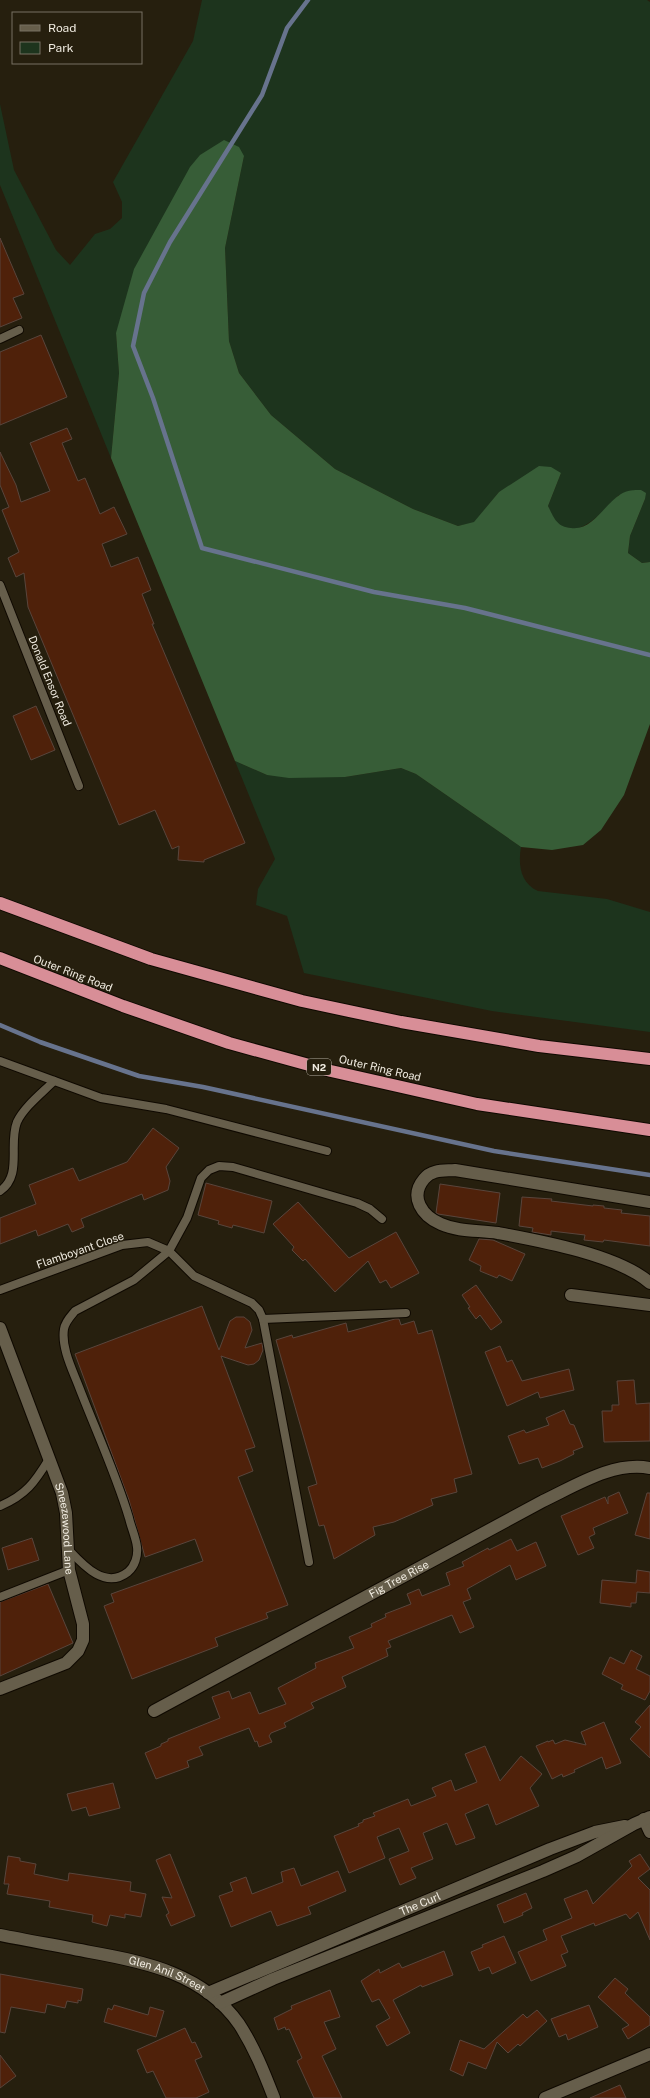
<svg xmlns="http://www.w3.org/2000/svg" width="650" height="2098" viewBox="0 0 650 2098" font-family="'Public Sans',sans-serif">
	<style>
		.green { fill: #1d341d }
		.forest { fill: #375d37 }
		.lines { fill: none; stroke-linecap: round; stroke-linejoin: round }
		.stream { stroke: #67738d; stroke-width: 4.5 }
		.building { fill: #4f210a; stroke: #59453c }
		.lane-casing { stroke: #0f0900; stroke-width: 10 }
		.street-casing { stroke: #0f0900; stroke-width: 14 }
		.highway-casing { stroke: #0f0900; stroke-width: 14 }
		.lane { stroke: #665e4b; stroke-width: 8 }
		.street { stroke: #665e4b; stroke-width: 12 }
		.highway { stroke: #d88e97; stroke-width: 12 }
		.labels { text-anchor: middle; stroke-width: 3; stroke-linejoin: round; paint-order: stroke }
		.shield { fill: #261f0e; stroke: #b3aea1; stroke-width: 1 }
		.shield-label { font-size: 10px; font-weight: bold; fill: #f0ebe0 }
		.street-label { font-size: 11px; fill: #f0ebe0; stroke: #261f0e }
	</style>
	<rect width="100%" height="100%" fill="#261f0e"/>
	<g class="green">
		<path d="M202,0H647L650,2V562L642,563L628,553L630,536L645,499L619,495C606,508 574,547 555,521C552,517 550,511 548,506L561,473L499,492L474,523L458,526L413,509L335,469L271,415L239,373L229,341L225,248L244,156L116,333L119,373L111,458L0,185V104L14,170L56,250L70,265L95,234L110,229L122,218V202L113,182L193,41Z"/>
		<path d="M235,761L267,775L345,777L401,768L416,774L521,847C518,864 520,883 538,891L607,899L650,912V1032L492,1011L304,973L287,916L256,905L258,889L275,859Z"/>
	</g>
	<path class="forest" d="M224,140L239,147L244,156L225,248L229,341L239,373L271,415L335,469L413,509L458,526L474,522L499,492L539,466L551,467L561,473L548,506C554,518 557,527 571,528C593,531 604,504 621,494C627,490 634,490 641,490L646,493L645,499L630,536L628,553L642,563L650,562V724L624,795L601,830L583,845L552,850L521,847L416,774L401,768L345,777L289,778L267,775L235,761L111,458L119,373L116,333L134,269L190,167L200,155Z"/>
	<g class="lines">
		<g class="stream">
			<path d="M308,0L287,28L262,95L170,242L144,293L133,346L153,398L202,548L374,592L465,608L650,655"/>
			<path d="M0,1025L40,1042L139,1076L203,1087L494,1151L650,1175"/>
		</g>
	</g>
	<g class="building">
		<path d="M0,238L24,294L13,298L22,318L0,327Z"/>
		<path d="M41,335L67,397L0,425V352Z"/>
		<path d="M67,428L72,439L62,443L78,481L85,478L100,514L114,507L127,534L102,544L111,567L138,557L151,590L142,594L154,624H152L245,843L204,860V862L178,860L179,846L172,849L155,810L119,825L28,607L24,573L16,577L8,558L19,552L2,510L9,507L0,485V452L16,485L21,502L50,491L30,443Z"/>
		<path d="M36,706L55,750L31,760L13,716Z"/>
		<path d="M153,1128L179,1148L166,1167L170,1181L168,1190L144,1200L142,1194L81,1219L84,1227L72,1232L68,1224L38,1236L36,1230L0,1244V1218L36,1204L29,1185L73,1168L79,1181L127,1162Z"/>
		<path d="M206,1183L272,1201L264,1233L233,1225L232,1228L218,1224L219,1221L198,1215Z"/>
		<path d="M440,1184L500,1193L496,1223L438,1214L436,1213Z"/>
		<path d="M522,1197L552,1199L551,1201L593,1206V1205L604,1206V1208L622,1210L621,1213L650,1216V1246L604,1240L603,1242L584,1240L585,1235L551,1231V1235L532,1232L533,1228L519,1226Z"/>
		<path d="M298,1202L349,1258L396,1232L419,1273L391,1288L386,1280L380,1283L368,1261L335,1292L305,1259L303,1261L292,1250L294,1247L273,1224Z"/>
		<path d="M479,1239L493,1240L525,1254L512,1281L499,1275L497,1278L480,1271L481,1266L469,1260Z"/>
		<path d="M476,1285L502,1322L491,1330L480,1315L476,1319L468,1308L470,1307L462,1295Z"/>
		<path d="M202,1306L219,1350L230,1321L236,1317H244L250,1322L252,1330L245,1348L262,1343L263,1350L259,1360L254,1364L248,1365L221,1356L255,1447L245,1450L253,1471L238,1477L288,1605L266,1613L268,1618L215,1638L218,1646L132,1679L104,1606L114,1602L111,1594L203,1561L195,1539L145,1557L129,1500L75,1354Z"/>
		<path d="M395,1319H399L401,1325L414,1321L418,1334L432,1330L472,1474L454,1479L457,1492L431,1499L433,1505L394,1522L373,1527L375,1535L334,1559L324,1525L319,1526L308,1487L317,1484L276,1340L292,1335L293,1338L346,1323L348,1332Z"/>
		<path d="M500,1346L507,1362L512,1360L522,1381L569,1369L574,1390L540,1398L538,1392L507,1406L485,1352Z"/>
		<path d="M634,1380L636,1404L650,1403V1441L604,1442L602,1411H612V1405H619L617,1381Z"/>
		<path d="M564,1410L570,1424L574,1425L583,1447L573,1451L574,1454L560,1461L542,1468L538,1458L519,1464L508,1436L524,1430L526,1433L549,1425L546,1418Z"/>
		<path d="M619,1492L628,1513L593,1528L595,1534L589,1537L594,1548L578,1555L561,1516L605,1497L608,1504V1497Z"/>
		<path d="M647,1493H650V1539L635,1535Z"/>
		<path d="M32,1538L39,1560L8,1570L2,1548Z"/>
		<path d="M511,1539L517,1551L536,1542L546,1566L516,1580L510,1565L467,1589L471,1599L463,1602L474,1627L460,1633L452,1615L388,1641L391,1647L386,1649L388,1656L342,1677L346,1687L311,1703L314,1708L284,1723L286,1727L271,1733L269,1736L272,1742L259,1747L257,1741L255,1742L249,1728L199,1747L203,1755L187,1761L189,1767L156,1779L145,1753L161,1746V1744L168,1741V1739L220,1718L212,1697L229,1691L232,1699L250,1692L259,1714L286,1704L278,1688L316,1668L315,1663L354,1648L349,1637L372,1627L371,1624L386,1617L385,1614L411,1604L407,1594L419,1589L422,1596L450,1585L446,1573L464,1566L462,1562L488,1548L489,1550Z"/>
		<path d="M637,1570L650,1572V1593L637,1592L636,1603H631V1607L600,1603L602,1580L636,1583Z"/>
		<path d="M48,1584L73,1643L0,1676V1602Z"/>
		<path d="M631,1650L642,1656L636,1669L650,1676V1691L645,1700L621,1689L623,1685L602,1674L610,1657L624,1664Z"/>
		<path d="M650,1705V1758L630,1739L641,1727L635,1722Z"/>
		<path d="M604,1722L621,1763L606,1769L602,1757L574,1770L575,1772L563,1777L562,1774L552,1779L536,1746L548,1741V1742L553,1740L555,1744L565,1740L586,1745L581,1732Z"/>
		<path d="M485,1746L500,1781L521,1756L542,1774L530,1788L539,1806L496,1825L488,1804L465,1814L475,1838L456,1845L447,1823L423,1833L433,1859L411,1868L416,1878L400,1885L389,1859L409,1851L399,1828L377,1837L385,1858L349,1873L334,1836L359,1826L358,1824L363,1822V1820L375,1816L373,1813L408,1799L411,1806L436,1796L432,1788L451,1780L455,1791L477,1782L465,1754Z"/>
		<path d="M113,1783L120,1808L89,1816L86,1807L72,1811L67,1794Z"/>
		<path d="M170,1854L195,1916L171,1926L166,1915L169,1913L162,1897L172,1898L156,1860Z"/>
		<path d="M640,1854L650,1869L638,1878L650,1890V1940L638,1912L630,1919L626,1914L595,1926L594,1923L561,1936L568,1952L561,1955L566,1966L531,1981L518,1952L547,1940L543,1930L572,1918L564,1899L587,1890L593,1904L632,1866L629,1861Z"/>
		<path d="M8,1856L20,1858V1861L36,1864L34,1874L68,1881L69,1873L131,1882L130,1891L146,1894L141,1917L125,1914V1918L110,1915L107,1926L92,1922L93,1915L49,1907L50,1901L7,1894L9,1884H4Z"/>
		<path d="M294,1868L301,1886L338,1871L346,1891L308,1907L311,1914L277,1926L271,1911L231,1927L219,1896L233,1891L230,1883L246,1877L252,1894L283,1882L281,1872Z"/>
		<path d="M526,1893L532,1908L522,1913L523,1915L504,1923L497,1905Z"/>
		<path d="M504,1936L516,1963L492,1974L489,1967L479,1971L471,1952L483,1947L482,1945Z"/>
		<path d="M444,1951L453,1975L422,1987L421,1985L393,2000L410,2033L387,2046L376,2026L390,2018L379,1999L372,2002L361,1981L379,1969L380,1973L399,1963L402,1968Z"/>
		<path d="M0,1974L83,1989L81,2001L78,2000V2003L67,2001L65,2008L47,2004L45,2013L11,2007L5,2033L0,2032Z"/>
		<path d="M615,1978L628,1989L625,1993L650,2017V2025L628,2039L622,2029L629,2025L598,1997Z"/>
		<path d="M330,1990L340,2017L324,2022L336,2049L322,2056L342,2098H314L297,2061L302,2058L289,2029L286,2030L285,2027L278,2030L274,2018L292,2009L291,2006Z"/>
		<path d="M114,2005L148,2015L150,2007L164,2011L156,2037L104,2022L108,2008L112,2010Z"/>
		<path d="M589,2005L598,2027L568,2040L566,2034L559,2037L551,2019Z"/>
		<path d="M537,2010L547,2021L520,2046L518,2044L508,2053L497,2042L486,2069L468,2062L463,2076L450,2070L460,2040L484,2049L523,2014L527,2018Z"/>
		<path d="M185,2028L192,2043L195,2042L202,2057L195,2060L209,2092L196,2098H166L153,2071L147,2073L137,2050Z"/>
		<path d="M0,2055L16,2076L0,2088Z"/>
		<path d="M620,2085L626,2098H590Z"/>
	</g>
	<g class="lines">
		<defs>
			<g id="lane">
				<path d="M0,339L19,330"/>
				<path d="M0,585L79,786"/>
				<path d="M0,1061L101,1098L166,1109L327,1151"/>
				<path d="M0,1191C23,1175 8,1145 17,1122C24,1107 42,1093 54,1081"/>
				<path d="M0,1290L122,1245L148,1242L169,1251L194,1276L252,1303L259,1310L263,1319L309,1562"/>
				<path d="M263,1319L406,1313"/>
				<path d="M0,1506C26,1495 35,1482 49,1459"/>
				<path d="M68,1549C83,1565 105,1590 128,1572C135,1566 138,1556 137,1547C136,1538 131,1527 129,1518C116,1474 96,1431 79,1387C73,1371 61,1348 64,1329C65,1322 70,1317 75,1311L134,1280L169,1251L187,1218L201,1178L209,1170L219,1166L233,1167L357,1203L370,1209L382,1219"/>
				<path d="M0,1597L69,1570"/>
			</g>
			<g id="street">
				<path d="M650,1202L455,1170C445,1171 432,1169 424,1179C409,1197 422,1216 441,1224C459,1232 479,1230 498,1233C541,1241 618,1255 650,1283"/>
				<path d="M571,1295L650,1305"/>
				<path id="s1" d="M0,1328L62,1493L66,1513L69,1570L83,1624V1640L78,1651L66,1663L0,1689"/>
				<path id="s2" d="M154,1711L543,1501C575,1486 613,1461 650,1468"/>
				<path d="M644,1819L650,1832"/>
				<path id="s3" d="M0,1935C30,1941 60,1946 90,1952C146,1962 204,1974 239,2024C254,2047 264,2072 274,2098"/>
				<path id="s4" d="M208,1993L550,1849L595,1832L625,1826"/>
				<path d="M220,2003L273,1979L543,1871L577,1856L634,1824L650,1817"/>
				<path d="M545,2098L650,2054"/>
			</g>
			<g id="highway">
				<path d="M0,903L151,959L302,1001L401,1022L539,1046L650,1059"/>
				<path d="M0,958L123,1006L229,1043L331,1071L477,1104L650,1130"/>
			</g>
		</defs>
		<use href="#lane" class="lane-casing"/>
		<use href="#street" class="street-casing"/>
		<use href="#highway" class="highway-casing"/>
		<use href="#lane" class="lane"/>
		<use href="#street" class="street"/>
		<use href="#highway" class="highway"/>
	</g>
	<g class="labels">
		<rect class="shield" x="307" y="1059" width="24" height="16" rx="3"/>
		<g class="shield-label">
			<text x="319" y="1071">N2</text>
		</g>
		<g class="street-label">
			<text transform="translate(50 681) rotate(68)" y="4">Donald Ensor Road</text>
			<text transform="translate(73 973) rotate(21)" y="4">Outer Ring Road</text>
			<text transform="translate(380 1068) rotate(13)" y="4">Outer Ring Road</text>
			<text transform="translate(80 1250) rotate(-19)" y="4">Flamboyant Close</text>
			<text dy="4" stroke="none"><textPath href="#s1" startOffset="212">Sneezewood Lane</textPath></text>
			<text dy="4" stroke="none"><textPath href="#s2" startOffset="278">Fig Tree Rise</textPath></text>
			<text dy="4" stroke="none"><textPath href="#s4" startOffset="230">The Curl</textPath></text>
			<text dy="4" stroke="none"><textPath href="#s3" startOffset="172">Glen Anil Street</textPath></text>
		</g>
	</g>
	<rect x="12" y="12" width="130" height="52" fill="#261f0e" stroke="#777162"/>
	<rect x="20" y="25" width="20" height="6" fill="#665e4b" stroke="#777162"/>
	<text x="48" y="32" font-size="12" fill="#f0ebe0">Road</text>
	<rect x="20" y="42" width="20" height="12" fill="#1d341d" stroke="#777162"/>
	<text x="48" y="52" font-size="12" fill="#f0ebe0">Park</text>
</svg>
